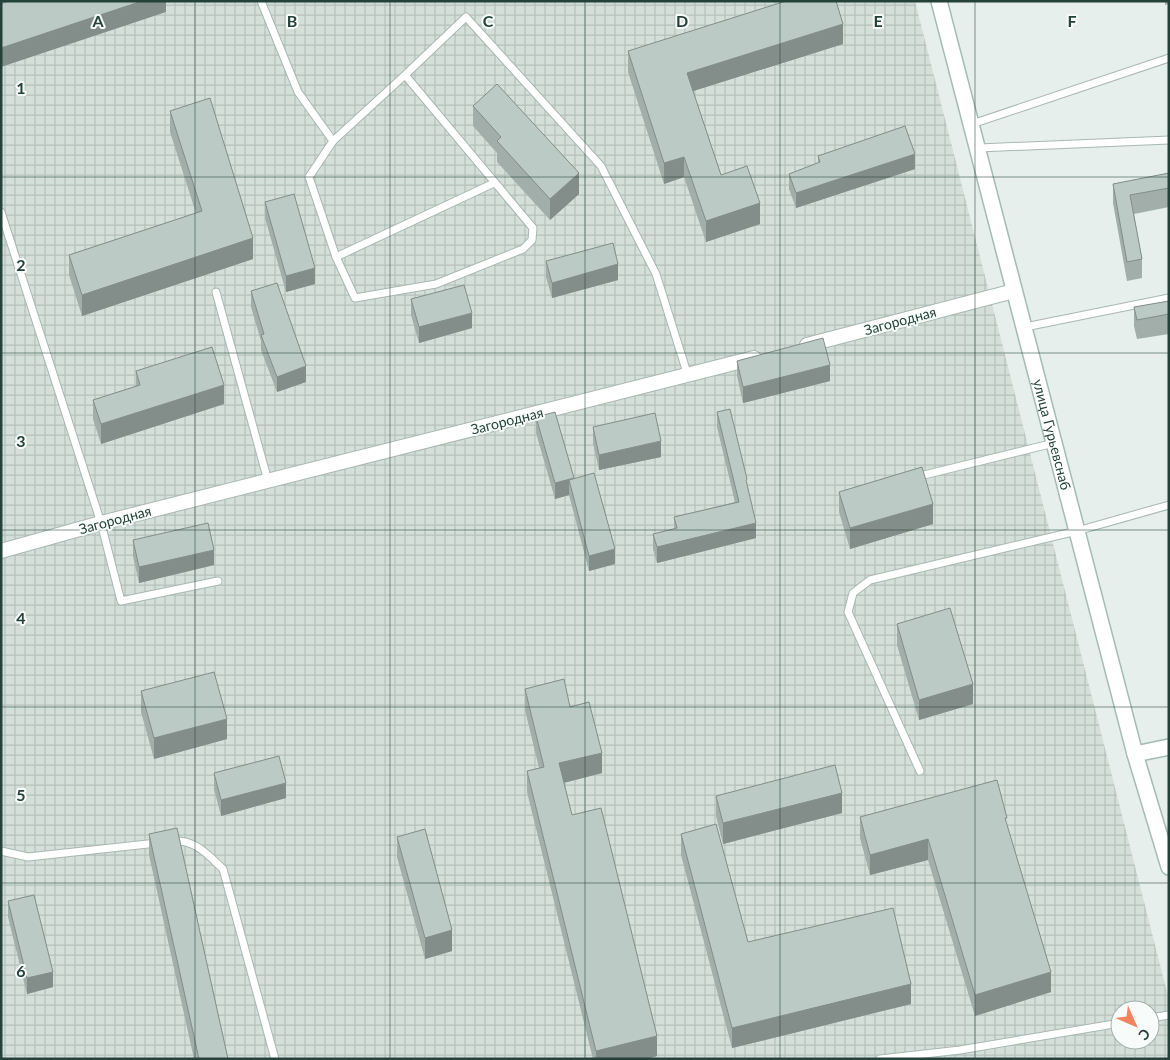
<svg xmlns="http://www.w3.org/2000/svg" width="1170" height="1060" viewBox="0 0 1170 1060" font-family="Lato,sans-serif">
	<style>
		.industrial { fill: url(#industrial-grid); fill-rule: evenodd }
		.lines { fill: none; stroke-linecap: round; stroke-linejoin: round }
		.lane-casing { stroke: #a8b8b2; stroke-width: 9 }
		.street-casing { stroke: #a8b8b2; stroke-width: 16 }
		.secondary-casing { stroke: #a4bbb3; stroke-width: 18 }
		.lane { stroke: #fff; stroke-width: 7 }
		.street { stroke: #fff; stroke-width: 14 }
		.secondary { stroke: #fff; stroke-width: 15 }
		.wall { fill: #a1aea9 }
		.shaded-wall { fill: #838d89 }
		.building { fill: #bbcac4; stroke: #838d89 }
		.grid { fill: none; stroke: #24423a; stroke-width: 1; stroke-opacity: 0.55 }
		.labels { text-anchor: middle; stroke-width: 4; stroke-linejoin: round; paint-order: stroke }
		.street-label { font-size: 14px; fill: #24423a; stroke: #f7fbf9 }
		.grid-label { font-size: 16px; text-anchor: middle; font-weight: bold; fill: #24423a; stroke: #f7fbf9; stroke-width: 4; stroke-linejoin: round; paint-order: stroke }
	</style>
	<defs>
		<pattern id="industrial-grid" width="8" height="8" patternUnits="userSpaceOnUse" patternTransform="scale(1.25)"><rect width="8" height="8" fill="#d4dfda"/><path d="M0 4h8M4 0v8" fill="none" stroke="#b6c1bc"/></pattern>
	</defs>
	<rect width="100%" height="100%" fill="#e6efeb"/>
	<path class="industrial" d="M1,1H915L1169,1000V1059H1ZM1120,1010H1150V1040H1120Z"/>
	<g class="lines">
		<defs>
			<g id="lane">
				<path d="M261,1L298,92L333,141"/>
				<path d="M405,75L333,141L309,177L336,257L355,298L436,284L523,249L532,240L533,228L405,75L466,17L601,166L656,274L688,376"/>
				<path d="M972,124L1169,58"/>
				<path d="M979,148L1169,140"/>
				<path d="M1,212L101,523L121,601L218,581"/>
				<path d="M336,257L494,183"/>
				<path d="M216,292L268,481"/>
				<path d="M1025,327L1169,298"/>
				<path d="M916,477L1054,443"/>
				<path d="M920,771L848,612L853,593L870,580L1077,531L1169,505"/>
				<path d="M170,841C195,839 206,853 223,869L275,1059"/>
				<path d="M1,851L28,857L157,843"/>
				<path d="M1150,1018L1169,1015"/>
				<path d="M880,1059L960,1050L1120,1023"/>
			</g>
			<g id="street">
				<path d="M807,345L1014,291"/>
				<path d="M1,551L101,523L754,358"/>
			</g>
			<g id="secondary">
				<path id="s1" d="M939,1L1135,754L1169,867"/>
				<path d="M1135,754L1169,747"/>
			</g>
		</defs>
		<use href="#lane" class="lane-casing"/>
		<use href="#street" class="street-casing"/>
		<use href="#secondary" class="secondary-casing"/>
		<use href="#lane" class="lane"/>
		<use href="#street" class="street"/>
		<use href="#secondary" class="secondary"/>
	</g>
	<g class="wall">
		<path d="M1165,1H1169V4L1165,5Z"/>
		<path d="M843,44L693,91L721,175L760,224L706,242L684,177L664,184L628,72V51Z"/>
		<path d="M473,106L579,194L550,220L497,162V153L473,126Z"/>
		<path d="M170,111L253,259L82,316L69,275V255L196,213L170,132Z"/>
		<path d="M818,156L915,169L796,208L789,189V174L818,163Z"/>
		<path d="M1169,173V207L1134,214L1142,259V278L1127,281L1113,203V184Z"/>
		<path d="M265,202L315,284L286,292L265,218Z"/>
		<path d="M546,261L618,280L552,298L546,277Z"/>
		<path d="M251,291L306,382L277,392L261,350V341L251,307Z"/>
		<path d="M411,299L472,328L419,343L411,315Z"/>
		<path d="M1169,301V334L1137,339L1134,326V307Z"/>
		<path d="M737,361L830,381L743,403L737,376Z"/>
		<path d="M136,371L224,404L101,444L93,419V400L136,386Z"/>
		<path d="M717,412L747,485L756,538L657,563L653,549V534L674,529V517L735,502L717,427Z"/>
		<path d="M536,417L574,478L615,564L589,571L569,495L555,499L536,433Z"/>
		<path d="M593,427L661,457L599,470L593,443Z"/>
		<path d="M839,492L933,524L850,549L839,512Z"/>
		<path d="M133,540L214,565L139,583L133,556Z"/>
		<path d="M897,624L973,704L919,720L897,645Z"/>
		<path d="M525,689L570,707L602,773L564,783L572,815L657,1056L646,1059H593L527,792V771L539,768L525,710Z"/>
		<path d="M141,691L227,739L154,759L141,712Z"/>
		<path d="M214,773L286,798L221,816L214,789Z"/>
		<path d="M716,796L842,813L723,844L716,816Z"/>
		<path d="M860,817L1007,825L1051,992L975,1016L928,860L870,875L860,838Z"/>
		<path d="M149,834L228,1059H194L149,855Z"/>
		<path d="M681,834L748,942L911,1004L732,1048L681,855Z"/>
		<path d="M397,837L452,951L425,959L397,857Z"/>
		<path d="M8,901L53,987L27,994L8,917Z"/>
	</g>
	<g class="shaded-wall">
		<path d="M142,1H166V12L1,67V48Z"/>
		<path d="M843,24V44L687,93V73Z"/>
		<path d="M915,154V169L796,208V193Z"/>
		<path d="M684,157V177L664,184V163Z"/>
		<path d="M579,173V194L550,220V199Z"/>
		<path d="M760,203V224L706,242V221Z"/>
		<path d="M253,238V259L82,316V295Z"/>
		<path d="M618,264V280L552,298V283Z"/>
		<path d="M315,268V284L286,292V276Z"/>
		<path d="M472,313V328L419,343V327Z"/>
		<path d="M830,365V381L743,403V387Z"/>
		<path d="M306,366V382L277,392V377Z"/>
		<path d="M224,385V404L101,444V424Z"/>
		<path d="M661,441V457L599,470V455Z"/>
		<path d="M574,478L569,480V495L555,499V483Z"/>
		<path d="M933,504V524L850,549V528Z"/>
		<path d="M756,523V538L657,563V547Z"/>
		<path d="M615,549V564L589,571V556Z"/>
		<path d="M214,550V565L139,583V567Z"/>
		<path d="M973,684V704L919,720V700Z"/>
		<path d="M227,719V739L154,759V738Z"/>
		<path d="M602,753V773L559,784V763Z"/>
		<path d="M286,783V798L221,816V800Z"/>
		<path d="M842,793V813L723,844V823Z"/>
		<path d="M928,839V860L870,875V855Z"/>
		<path d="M452,930V951L425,959V938Z"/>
		<path d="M53,972V987L27,994V978Z"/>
		<path d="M1051,972V992L975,1016V995Z"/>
		<path d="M911,984V1004L732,1048V1028Z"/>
		<path d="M657,1036V1056L646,1059H596V1051Z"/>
	</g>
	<g class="building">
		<path d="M8,1H142L1,48V4Z"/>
		<path d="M786,1H836L843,24L687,73L721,175L747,166L760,203L706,221L684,157L664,163L628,51Z"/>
		<path d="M497,84L579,173L550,199L497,141L501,137L473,106Z"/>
		<path d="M210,98L253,238L82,295L69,255L202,211L170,111Z"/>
		<path d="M905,126L915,154L796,193L789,174L820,162L818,156Z"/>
		<path d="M1169,173V188L1130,195L1142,259L1127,262L1113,184Z"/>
		<path d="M294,194L315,268L286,276L265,202Z"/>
		<path d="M613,243L618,264L552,283L546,261Z"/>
		<path d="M277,283L306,366L277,377L261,335L264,334L251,291Z"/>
		<path d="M464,285L472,313L419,327L411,299Z"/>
		<path d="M1169,301V314L1137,320L1134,307Z"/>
		<path d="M823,338L830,365L743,387L737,361Z"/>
		<path d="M212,347L224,385L101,424L93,400L140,385L136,371Z"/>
		<path d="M730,409L747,479L746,480L756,523L657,547L653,534L677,528L674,517L739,502L717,412Z"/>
		<path d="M555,412L574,478L555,483L536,417Z"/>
		<path d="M655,413L661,441L599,455L593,427Z"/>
		<path d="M922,467L933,504L850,528L839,492Z"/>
		<path d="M594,473L615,549L589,556L569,480Z"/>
		<path d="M208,523L214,550L139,567L133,540Z"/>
		<path d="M950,608L973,684L919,700L897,624Z"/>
		<path d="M214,672L227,719L154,738L141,691Z"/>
		<path d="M564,679L570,707L589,702L602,753L559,763L572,815L601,808L657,1036L596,1051L527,771L544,767L525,689Z"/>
		<path d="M279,756L286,783L221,800L214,773Z"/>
		<path d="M835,765L842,793L723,823L716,796Z"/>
		<path d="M997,780L1007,818H1005L1051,972L975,995L928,839L870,855L860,817Z"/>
		<path d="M716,824L748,942L893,908L911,984L732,1028L681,834Z"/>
		<path d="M177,828L228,1059H199L149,834Z"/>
		<path d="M425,829L452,930L425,938L397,837Z"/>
		<path d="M34,895L53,972L27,978L8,901Z"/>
	</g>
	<path class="grid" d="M195,1V1059M390,1V1059M585,1V1059M780,1V1059M975,1V1059M1,177H1169M1,353H1169M1,530H1169M1,707H1169M1,883H1169"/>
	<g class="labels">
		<g class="street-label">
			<text transform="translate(900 321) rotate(-15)" y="5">Загородная</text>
			<text transform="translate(507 421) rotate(-14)" y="5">Загородная</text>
			<text dy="5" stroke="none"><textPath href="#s1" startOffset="448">улица Гурьевснаб</textPath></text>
			<text transform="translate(115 520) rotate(-15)" y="5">Загородная</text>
		</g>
	</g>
	<g class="grid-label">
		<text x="98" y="27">A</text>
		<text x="292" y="27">B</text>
		<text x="488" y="27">C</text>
		<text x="682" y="27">D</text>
		<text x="878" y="27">E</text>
		<text x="1072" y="27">F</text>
		<text x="21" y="94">1</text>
		<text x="21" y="271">2</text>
		<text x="21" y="447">3</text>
		<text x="21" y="624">4</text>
		<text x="21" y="801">5</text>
		<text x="21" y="977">6</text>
	</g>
	<rect width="1170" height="1060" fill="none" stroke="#24423a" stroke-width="5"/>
	<g transform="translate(1135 1025) rotate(135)"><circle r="24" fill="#f7fbf9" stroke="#a3b1ad"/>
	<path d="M0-4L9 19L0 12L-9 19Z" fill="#f4845f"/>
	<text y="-8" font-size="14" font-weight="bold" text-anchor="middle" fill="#24423a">С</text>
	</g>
</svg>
